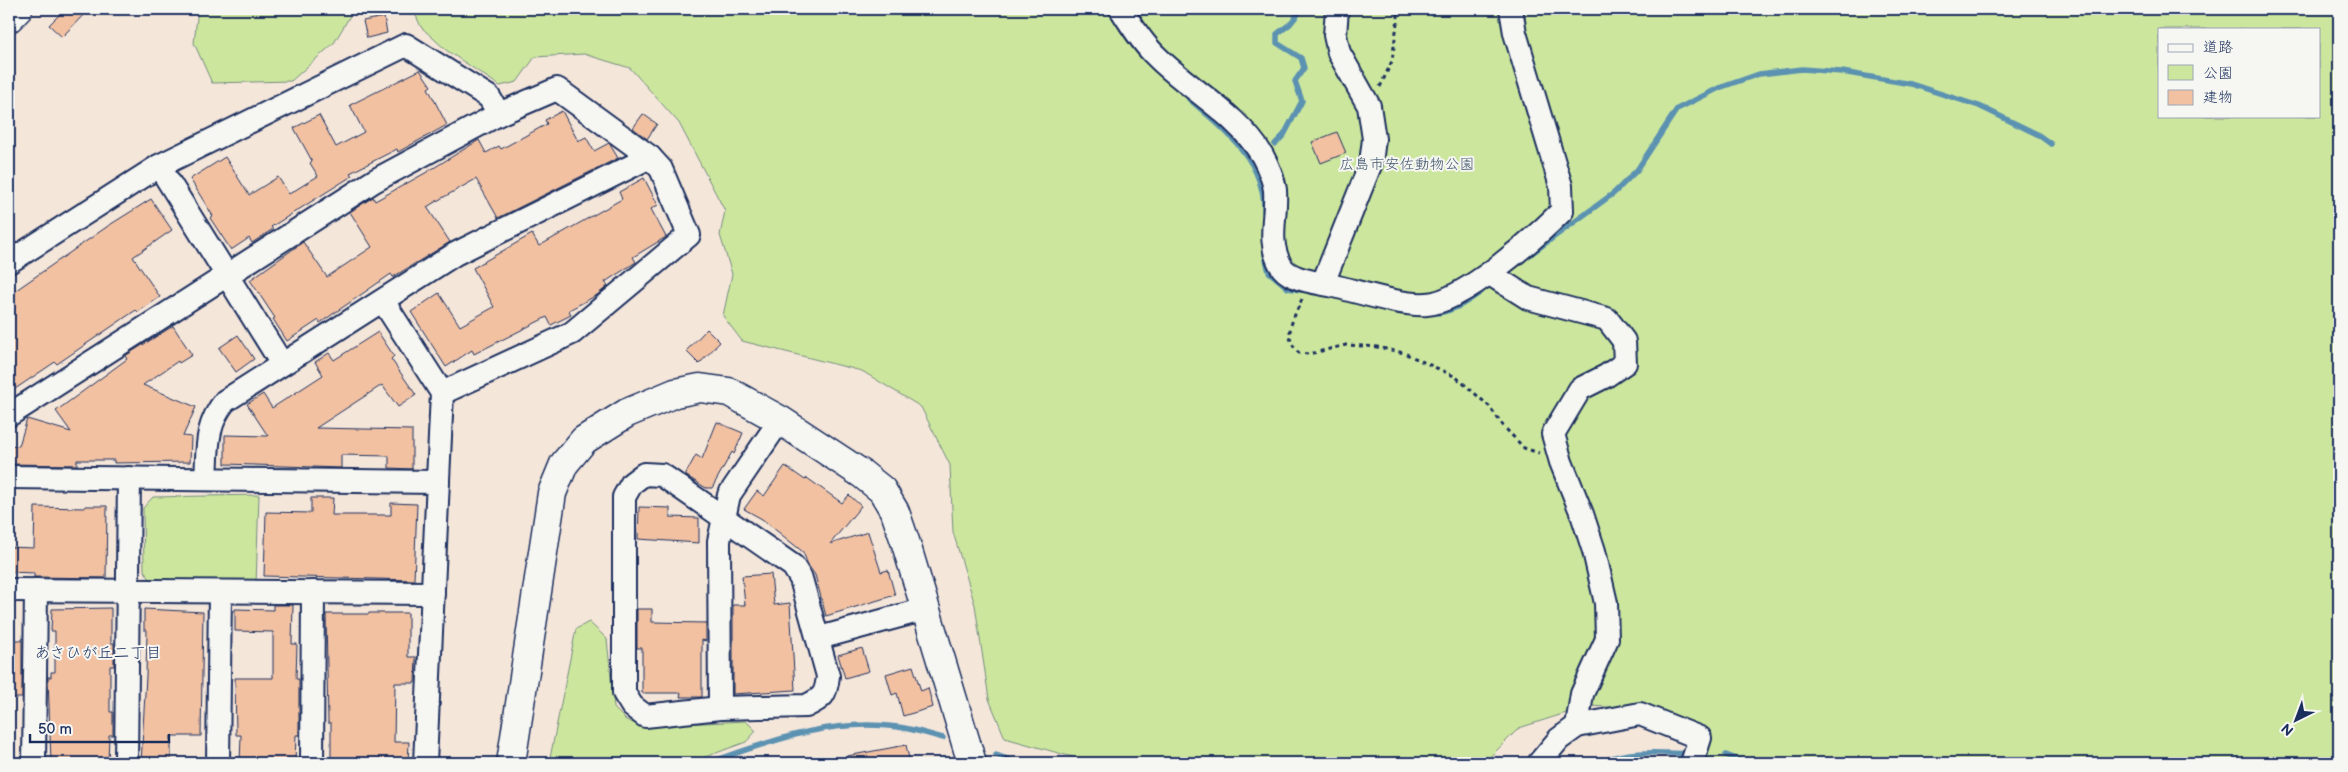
<svg xmlns="http://www.w3.org/2000/svg" width="2348" height="772" viewBox="0 0 2348 772" font-family="'Balsamiq Sans','Klee One',sans-serif">
	<style>
		.green { fill: #cce79d; stroke: #748b7e; fill-rule: evenodd }
		.lines { fill: none; stroke-linecap: round; stroke-linejoin: round }
		.stream { stroke: #5c92b1; stroke-width: 5.5 }
		.building { fill: #f2c1a2; stroke: #1b2f5e }
		.street-casing { stroke: #1b2f5e; stroke-width: 26 }
		.secondary-casing { stroke: #1b2f5e; stroke-width: 31 }
		.path { stroke: #1b2f5e; stroke-width: 3; stroke-dasharray: 4 4; stroke-linecap: butt }
		.street { stroke: #f6f6f2; stroke-width: 22 }
		.secondary { stroke: #f6f6f2; stroke-width: 28 }
		.labels { text-anchor: middle; stroke-width: 4; stroke-linejoin: round; paint-order: stroke }
		.park-label { font-size: 15px; fill: #3e546b; stroke: #f6f6f2 }
		.neighbourhood-label { font-size: 16px; fill: #1b2f5e; stroke: #f6f6f2 }
	</style>
	<rect width="100%" height="100%" fill="#f5e6da"/>
	<filter id="ink" filterUnits="userSpaceOnUse"><feTurbulence type="fractalNoise" baseFrequency=".02" numOctaves="2"/><feDisplacementMap in="SourceGraphic" scale="10" xChannelSelector="R" yChannelSelector="G"/><feConvolveMatrix kernelMatrix="1 2 1 2 8 2 1 2 1" color-interpolation-filters="sRGB"/></filter>
	<g filter="url(#ink)">
		<g class="green">
			<path d="M198,9H354L334,43L291,81L212,83L194,43Z"/>
			<path d="M413,9H2339V763H1700L1683,718L1650,709L1588,706L1519,728L1484,763H1094L1005,738L989,699L975,605L953,532L950,465L921,407L862,371L742,341L723,316L732,274L720,235L725,211L679,123L630,68L584,54L535,57L517,82L500,86L446,50L421,27ZM2159,29H2319V116H2159Z"/>
			<path d="M259,495L256,585L152,582L144,570L143,508L153,497Z"/>
			<path d="M589,622L607,639L614,708L626,720L642,726L746,721L756,731L746,742L689,763H549L576,629Z"/>
		</g>
		<g class="lines">
			<g class="stream">
				<path d="M1189,99C1224,129 1265,160 1264,211"/>
				<path d="M1275,144L1284,135L1302,101L1295,81L1304,68L1301,58L1277,43V34L1290,24L1302,9"/>
				<path d="M1265,255L1269,272L1288,288L1301,290"/>
				<path d="M1528,256L1614,193L1637,170L1677,109L1719,88L1759,74L1802,69L1842,72L1911,84L1979,106L2037,134L2051,144"/>
				<path d="M1426,313C1447,316 1466,303 1482,291"/>
				<path d="M996,755L1019,763"/>
				<path d="M1726,755L1747,763"/>
				<path d="M708,763C772,741 829,718 898,727C913,729 928,734 943,738"/>
				<path d="M1601,763C1622,749 1665,753 1690,754"/>
			</g>
		</g>
		<g class="building">
			<path d="M65,9H89L62,37L49,25Z"/>
			<path d="M384,17L387,33L367,38L363,21Z"/>
			<path d="M420,70L431,86L428,88L447,125L398,152L397,149L350,173L352,176L271,227L273,229L252,243L249,238L231,250L210,218L213,216L190,179L225,157L249,195L278,177L289,194L318,176L310,163L312,161L294,128L319,115L336,147L364,132L350,105Z"/>
			<path d="M562,111L578,141L586,137L594,151L609,143L618,158L498,218L476,179L435,202L427,207L450,242L393,277L391,274L320,323L319,320L287,341L273,319L275,318L250,280L303,242L327,277L372,247L350,212L373,197L375,201L427,172L479,140L486,153L499,146L501,149L547,124L545,120Z"/>
			<path d="M643,114L657,124L647,139L633,128Z"/>
			<path d="M1337,132L1346,153L1321,163L1312,142Z"/>
			<path d="M644,178L658,205L651,209L666,237L633,257L636,262L605,282L608,286L597,295L569,310L571,315L551,325L547,317L474,354L472,350L446,367L411,312L439,293L460,326L494,307L473,268L532,234L539,246L622,199L619,192Z"/>
			<path d="M151,199L172,230L133,257L160,297L138,312L136,310L57,364L55,362L15,389L9,380V295L108,226Z"/>
			<path d="M173,326L192,355L179,363L178,361L143,385L196,407L183,436L191,437L190,462L114,463V460H77V465L9,464V445L19,446L27,419L71,432L56,411L127,359L125,356Z"/>
			<path d="M707,329L720,342L699,364L686,351Z"/>
			<path d="M378,332L394,356L391,359L416,395L398,407L382,385L316,428L412,430V469L389,468V456L341,455V468L225,464V435L268,436L247,404L263,394L272,408L323,375L315,362L329,353L334,360Z"/>
			<path d="M238,335L254,359L236,372L219,348Z"/>
			<path d="M717,422L743,433L734,454L732,452L712,488H706L685,475L696,455L702,459Z"/>
			<path d="M785,466L805,480L807,478L842,503L849,495L861,506L830,544L868,532L881,572L888,570L895,595L826,616L815,575L808,565L803,552L762,519L744,509L757,491L764,496Z"/>
			<path d="M311,498H333L332,515H391V503L417,504L414,580L264,576L266,512L311,513Z"/>
			<path d="M85,506H107L106,578L34,577V573L9,572V547L34,548L35,507L85,508Z"/>
			<path d="M639,507L670,508V517L699,518V543L638,539Z"/>
			<path d="M771,574L774,605L790,603L795,690L733,694V605H745L742,576Z"/>
			<path d="M273,605H293L292,644H297L296,679H299V735H296L295,763H240L241,735H236L235,678H273V632L235,631V609L273,610Z"/>
			<path d="M111,608V643H114V666H110V712H113V735H109L108,763H51L48,677H51V672H55V631H51L52,609Z"/>
			<path d="M144,609L203,612L201,736H171V763H141L146,676L147,630H144Z"/>
			<path d="M637,609H652V622L706,623V641L702,640V697H680L681,693H642V648H637Z"/>
			<path d="M369,613H408V657H416L415,683H395L394,742H409L408,763L331,761V723H328L326,614H369Z"/>
			<rect x="9" y="640" width="13" height="58"/>
			<path d="M862,648L869,671L845,678L838,655Z"/>
			<path d="M913,666L921,691L928,688L933,707L903,716L897,693L892,695L886,674Z"/>
			<path d="M906,745L910,763H848L847,756Z"/>
		</g>
		<g class="lines">
			<defs>
				<g id="street">
					<path d="M1121,9C1131,25 1143,44 1157,57C1190,90 1237,114 1262,155C1267,164 1274,180 1275,190C1277,216 1267,240 1280,264C1288,281 1318,282 1334,286C1360,292 1402,306 1427,304C1463,302 1536,237 1562,211L1561,186L1515,33L1511,9"/>
					<path d="M159,166L282,364"/>
					<path d="M9,262L159,166L406,45L489,97L499,114"/>
					<path d="M1490,274L1528,298L1607,319L1624,341L1625,363L1606,376L1580,389L1553,434L1561,462L1582,514L1594,551L1606,603L1607,639L1582,694L1577,726L1640,714L1700,738L1692,763"/>
					<path d="M1323,283L1371,163L1374,139L1369,106L1339,53L1335,35L1337,9"/>
					<path d="M383,301L442,393L425,763"/>
					<path d="M9,415L374,181L499,114L557,89L650,157L661,169L689,235L572,333L442,393"/>
					<path d="M644,474L662,475L793,566L801,579L828,676C826,695 823,698 806,706L720,708L645,716L632,706L624,693V497L632,483Z"/>
					<path d="M9,477L438,482"/>
					<path d="M206,479C208,448 205,426 225,401L455,254L650,157"/>
					<path d="M9,590L433,593"/>
					<path d="M819,638L926,609"/>
					<path d="M720,708L719,541L729,495L780,420"/>
					<path d="M34,763L36,590"/>
					<path d="M126,763L129,478"/>
					<path d="M218,763L220,592"/>
					<path d="M312,763L313,592"/>
					<path d="M1539,763L1559,739L1577,726"/>
				</g>
				<g id="secondary">
					<path d="M9,18L18,9"/>
					<path d="M511,763L552,493L564,464L584,440L627,413L675,393L700,388L729,392L780,420L862,474L882,490L895,512L906,544L972,763"/>
				</g>
			</defs>
			<use href="#street" class="street-casing"/>
			<use href="#secondary" class="secondary-casing"/>
			<g class="path">
				<path d="M1380,87L1392,61L1399,9"/>
				<path d="M1302,299C1294,318 1281,336 1299,353L1309,354L1346,345L1377,347L1404,353L1456,377L1489,406L1505,428L1524,448L1539,453"/>
			</g>
			<use href="#street" class="street"/>
			<use href="#secondary" class="secondary"/>
		</g>
	</g>
	<g class="labels">
		<g class="park-label">
			<text x="1407" y="169">広島市安佐動物公園</text>
		</g>
		<g class="neighbourhood-label">
			<text x="98" y="658">あさひが丘二丁目</text>
		</g>
	</g>
	<rect width="2348" height="772" fill="none" stroke="#f6f6f2" stroke-width="30"/>
	<rect x="15" y="15" width="2318" height="742" fill="none" stroke="#1b2f5e" stroke-width="2" filter="url(#ink)"/>
	<rect x="2158" y="28" width="162" height="90" fill="#f6f6f2" stroke="#9ea6b7"/>
	<rect x="2168" y="44" width="25" height="8" fill="#f6f6f2" stroke="#9ea6b7"/>
	<text x="2203" y="52" font-size="15" fill="#1b2f5e">道路</text>
	<rect x="2168" y="65" width="25" height="15" fill="#cce79d" stroke="#9ea6b7"/>
	<text x="2203" y="78" font-size="15" fill="#1b2f5e">公園</text>
	<rect x="2168" y="90" width="25" height="15" fill="#f2c1a2" stroke="#9ea6b7"/>
	<text x="2203" y="102" font-size="15" fill="#1b2f5e">建物</text>
	<g transform="translate(2296 720) rotate(222)" stroke="#f6f6f2" stroke-width="4" paint-order="stroke">
	<path d="M0-4L9 19L0 12L-9 19Z" fill="#1b2f5e"/>
	<text y="-8" font-size="14" font-weight="bold" text-anchor="middle" fill="#1b2f5e">N</text>
	</g>
	<path d="M30 734v8h139v-8" fill="none" stroke="#1b2f5e" stroke-width="2.5"/>
	<text x="38" y="734" font-size="15" fill="#1b2f5e" stroke="#f6f6f2" stroke-width="4" paint-order="stroke">50 m</text>
</svg>
